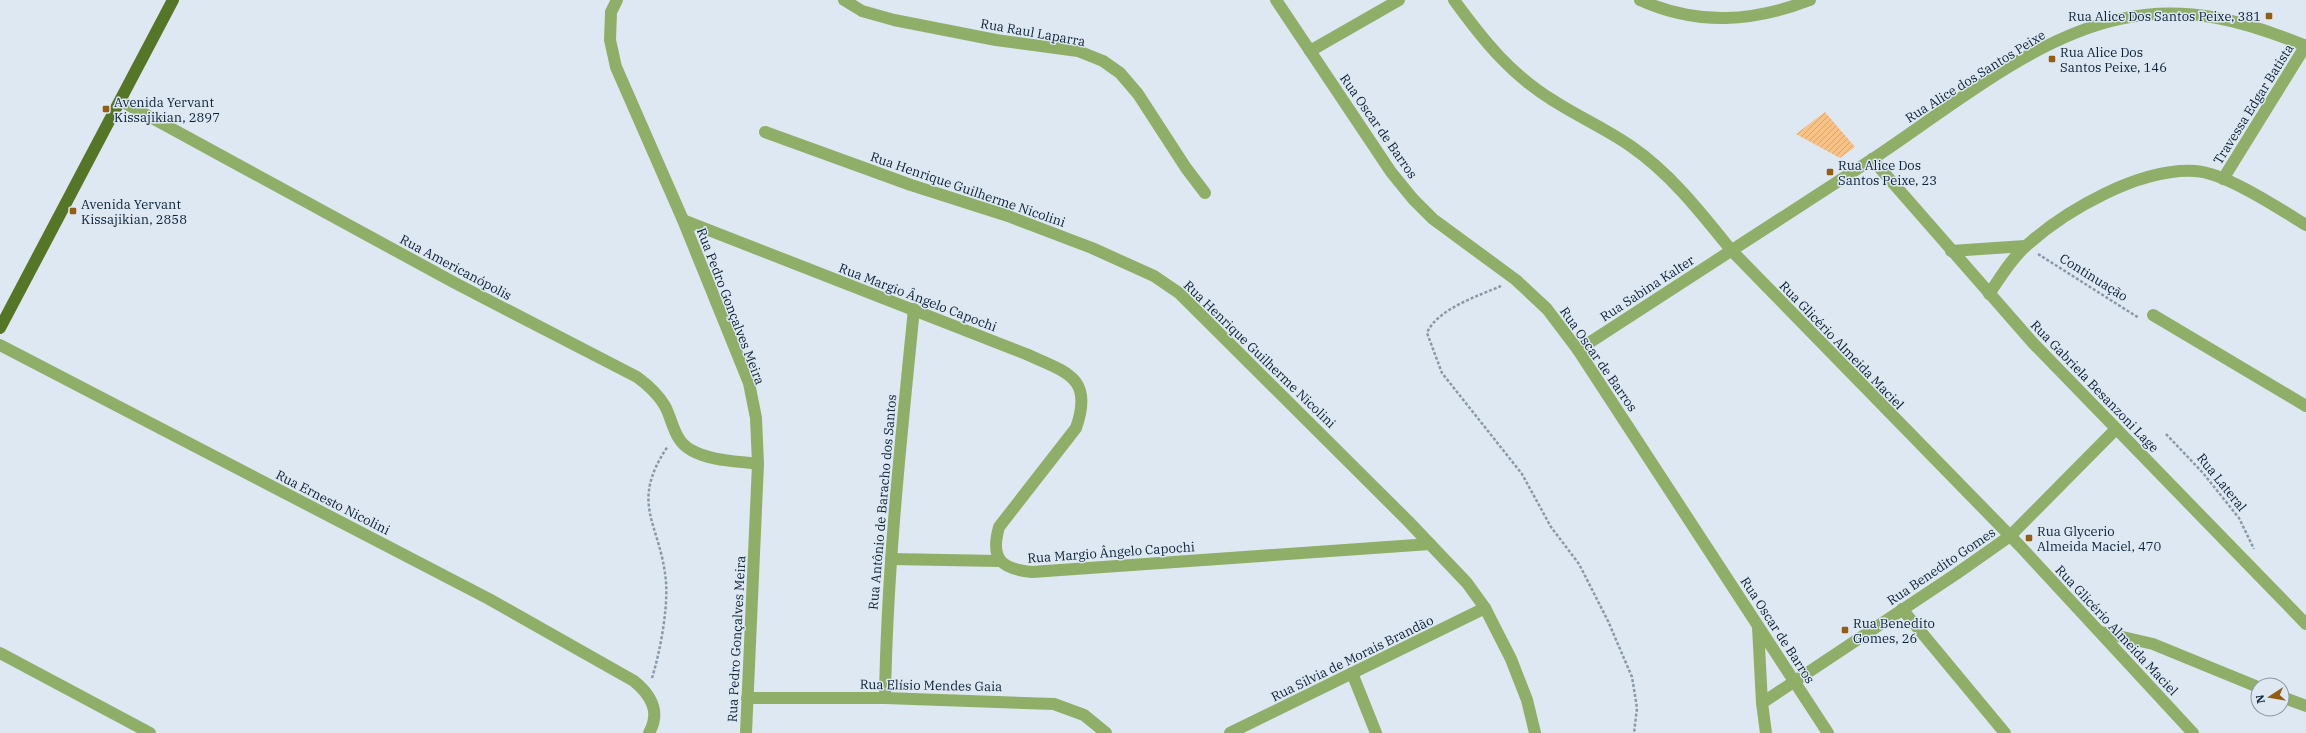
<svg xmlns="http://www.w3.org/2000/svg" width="2306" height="733" viewBox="0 0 2306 733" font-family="'IBM Plex Serif',serif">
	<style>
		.building { fill: url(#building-hatch) }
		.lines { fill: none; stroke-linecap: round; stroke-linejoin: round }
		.path { stroke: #8a99a8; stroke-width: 2.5; stroke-dasharray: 3 2; stroke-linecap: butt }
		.minor { stroke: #8faf69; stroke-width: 12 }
		.major { stroke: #557626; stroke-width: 12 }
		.poi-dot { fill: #935d13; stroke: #dde8f3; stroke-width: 1.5 }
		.labels { text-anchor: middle; stroke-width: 3; stroke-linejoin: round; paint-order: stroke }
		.poi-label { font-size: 13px; fill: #0a2034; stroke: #dde8f3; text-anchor: start }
		.street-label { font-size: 13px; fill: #0a2034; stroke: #dde8f3 }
	</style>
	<defs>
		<pattern id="building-hatch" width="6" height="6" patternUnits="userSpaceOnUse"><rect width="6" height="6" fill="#f8c287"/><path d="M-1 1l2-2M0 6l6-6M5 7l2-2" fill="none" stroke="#d3a675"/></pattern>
	</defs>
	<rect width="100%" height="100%" fill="#dde8f3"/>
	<path class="building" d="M1825,112L1855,147L1840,158L1796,134Z"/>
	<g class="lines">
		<g class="path">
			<path d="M2038,254L2139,318"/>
			<path d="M1501,286C1478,296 1437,309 1427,333L1442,373L1522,474L1551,527L1579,564L1608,621L1632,677L1637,708L1634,733"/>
			<path d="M2166,434L2203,473L2239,518L2254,549"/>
			<path d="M652,678C660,652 668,610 666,582C661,523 628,505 668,446"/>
		</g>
		<g class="minor">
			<path d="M617,0L611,12L610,40L616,67L683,220L749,383L756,418L758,464L746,733"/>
			<path d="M844,0L862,11L894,20L996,40L1078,51L1103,61L1120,73L1138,94L1186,168L1205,193"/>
			<path d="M1276,0L1391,172L1413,199L1433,219L1516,280L1547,309L1578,350L1828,733"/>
			<path d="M1454,0C1483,40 1511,75 1554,101C1579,117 1608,130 1632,147C1671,174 1702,214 1731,250L2020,546L2193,733"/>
			<path d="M1640,0C1698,26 1753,22 1810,0"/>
			<path d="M1310,51L1399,0"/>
			<path d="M121,101L455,283L637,377C648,385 658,394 665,406C673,421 674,441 691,450C710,461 738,461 758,464"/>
			<path d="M765,132L911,185L1008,216L1092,248L1154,276L1179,293L1408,521L1467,583L1485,608L1511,659L1527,700L1535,733"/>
			<path d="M1872,159L2033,343L2306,624"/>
			<path d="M2223,179L2306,45"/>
			<path d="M683,220L1026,354C1066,372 1094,377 1076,428L999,527C990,559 1001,569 1032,572L1430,544"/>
			<path d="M1951,251L2025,246"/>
			<path d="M1989,294C2000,278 2011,259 2026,246C2066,210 2139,168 2195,171C2224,172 2280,209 2306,225"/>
			<path d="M2153,315L2306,406"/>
			<path d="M0,345L489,599L634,681C651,695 661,712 649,733"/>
			<path d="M1578,350C1676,286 1774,223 1871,160C1946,111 2031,38 2120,19C2186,4 2245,21 2306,46"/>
			<path d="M891,559L999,561"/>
			<path d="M1902,609L2005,733"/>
			<path d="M1758,627L1762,703L1766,733"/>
			<path d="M2101,632L2153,644L2258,687"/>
			<path d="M0,653L150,733"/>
			<path d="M1352,673L1376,733"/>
			<path d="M2282,697L2306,706"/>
			<path d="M747,698H885L1054,704L1084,715L1106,733"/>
			<path d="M885,698C887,568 901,439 914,309"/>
			<path d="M1762,703L1956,574L2010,536L2116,429"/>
			<path d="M1230,733L1485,608"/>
		</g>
		<path class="major" d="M0,328L173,0"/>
	</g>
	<g class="poi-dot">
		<rect x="2265" y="12" width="8" height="8" rx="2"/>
		<rect x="2048" y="55" width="8" height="8" rx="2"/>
		<rect x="102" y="105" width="8" height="8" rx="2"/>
		<rect x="1826" y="168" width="8" height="8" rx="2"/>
		<rect x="69" y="207" width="8" height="8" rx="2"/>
		<rect x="2025" y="534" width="8" height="8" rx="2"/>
		<rect x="1841" y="626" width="8" height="8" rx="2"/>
	</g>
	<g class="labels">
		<g class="poi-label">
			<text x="2261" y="21" text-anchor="end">Rua Alice Dos Santos Peixe, 381</text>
			<text x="2060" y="57">Rua Alice Dos<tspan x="2060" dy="15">Santos Peixe, 146</tspan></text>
			<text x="114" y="107">Avenida Yervant<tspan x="114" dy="15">Kissajikian, 2897</tspan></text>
			<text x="1838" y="170">Rua Alice Dos<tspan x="1838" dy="15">Santos Peixe, 23</tspan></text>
			<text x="81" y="209">Avenida Yervant<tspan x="81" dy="15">Kissajikian, 2858</tspan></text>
			<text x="2037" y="536">Rua Glycerio<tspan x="2037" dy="15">Almeida Maciel, 470</tspan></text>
			<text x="1853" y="628">Rua Benedito<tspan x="1853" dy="15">Gomes, 26</tspan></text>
		</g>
		<g class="street-label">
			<text transform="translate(1033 32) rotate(10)" y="5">Rua Raul Laparra</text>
			<text transform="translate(1975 76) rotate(-32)" y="5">Rua Alice dos Santos Peixe</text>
			<text transform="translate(2253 104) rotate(-58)" y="5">Travessa Edgar Batista</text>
			<text transform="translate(1379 126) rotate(55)" y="5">Rua Oscar de Barros</text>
			<text transform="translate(968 189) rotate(19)" y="5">Rua Henrique Guilherme Nicolini</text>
			<text transform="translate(456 267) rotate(28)" y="5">Rua Americanópolis</text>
			<text transform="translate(2094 277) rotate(32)" y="5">Continuação</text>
			<text transform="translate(1647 288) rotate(-33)" y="5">Rua Sabina Kalter</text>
			<text transform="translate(918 297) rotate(21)" y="5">Rua Margio Ângelo Capochi</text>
			<text transform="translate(731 306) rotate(69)" y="5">Rua Pedro Gonçalves Meira</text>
			<text transform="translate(1842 345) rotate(46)" y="5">Rua Glicério Almeida Maciel</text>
			<text transform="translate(1260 354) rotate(44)" y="5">Rua Henrique Guilherme Nicolini</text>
			<text transform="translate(1599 359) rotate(55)" y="5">Rua Oscar de Barros</text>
			<text transform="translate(2095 386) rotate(46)" y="5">Rua Gabriela Besanzoni Lage</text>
			<text transform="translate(2222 482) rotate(51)" y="5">Rua Lateral</text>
			<text transform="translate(333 502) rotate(27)" y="5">Rua Ernesto Nicolini</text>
			<text transform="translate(882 502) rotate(-85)" y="5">Rua Antônio de Baracho dos Santos</text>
			<text transform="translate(1111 552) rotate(-4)" y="5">Rua Margio Ângelo Capochi</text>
			<text transform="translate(1941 566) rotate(-34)" y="5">Rua Benedito Gomes</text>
			<text transform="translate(1778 630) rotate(57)" y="5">Rua Oscar de Barros</text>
			<text transform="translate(2117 630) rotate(47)" y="5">Rua Glicério Almeida Maciel</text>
			<text transform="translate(736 639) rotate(-87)" y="5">Rua Pedro Gonçalves Meira</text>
			<text transform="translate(1352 658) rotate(-26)" y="5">Rua Silvia de Morais Brandão</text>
			<text transform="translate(931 685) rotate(1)" y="5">Rua Elísio Mendes Gaia</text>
		</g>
	</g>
	<g transform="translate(2270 697) rotate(258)"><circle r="19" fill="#dde8f3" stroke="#8998a7"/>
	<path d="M0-3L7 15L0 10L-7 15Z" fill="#935d13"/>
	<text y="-6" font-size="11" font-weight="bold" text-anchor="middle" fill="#0a2034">N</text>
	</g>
</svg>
